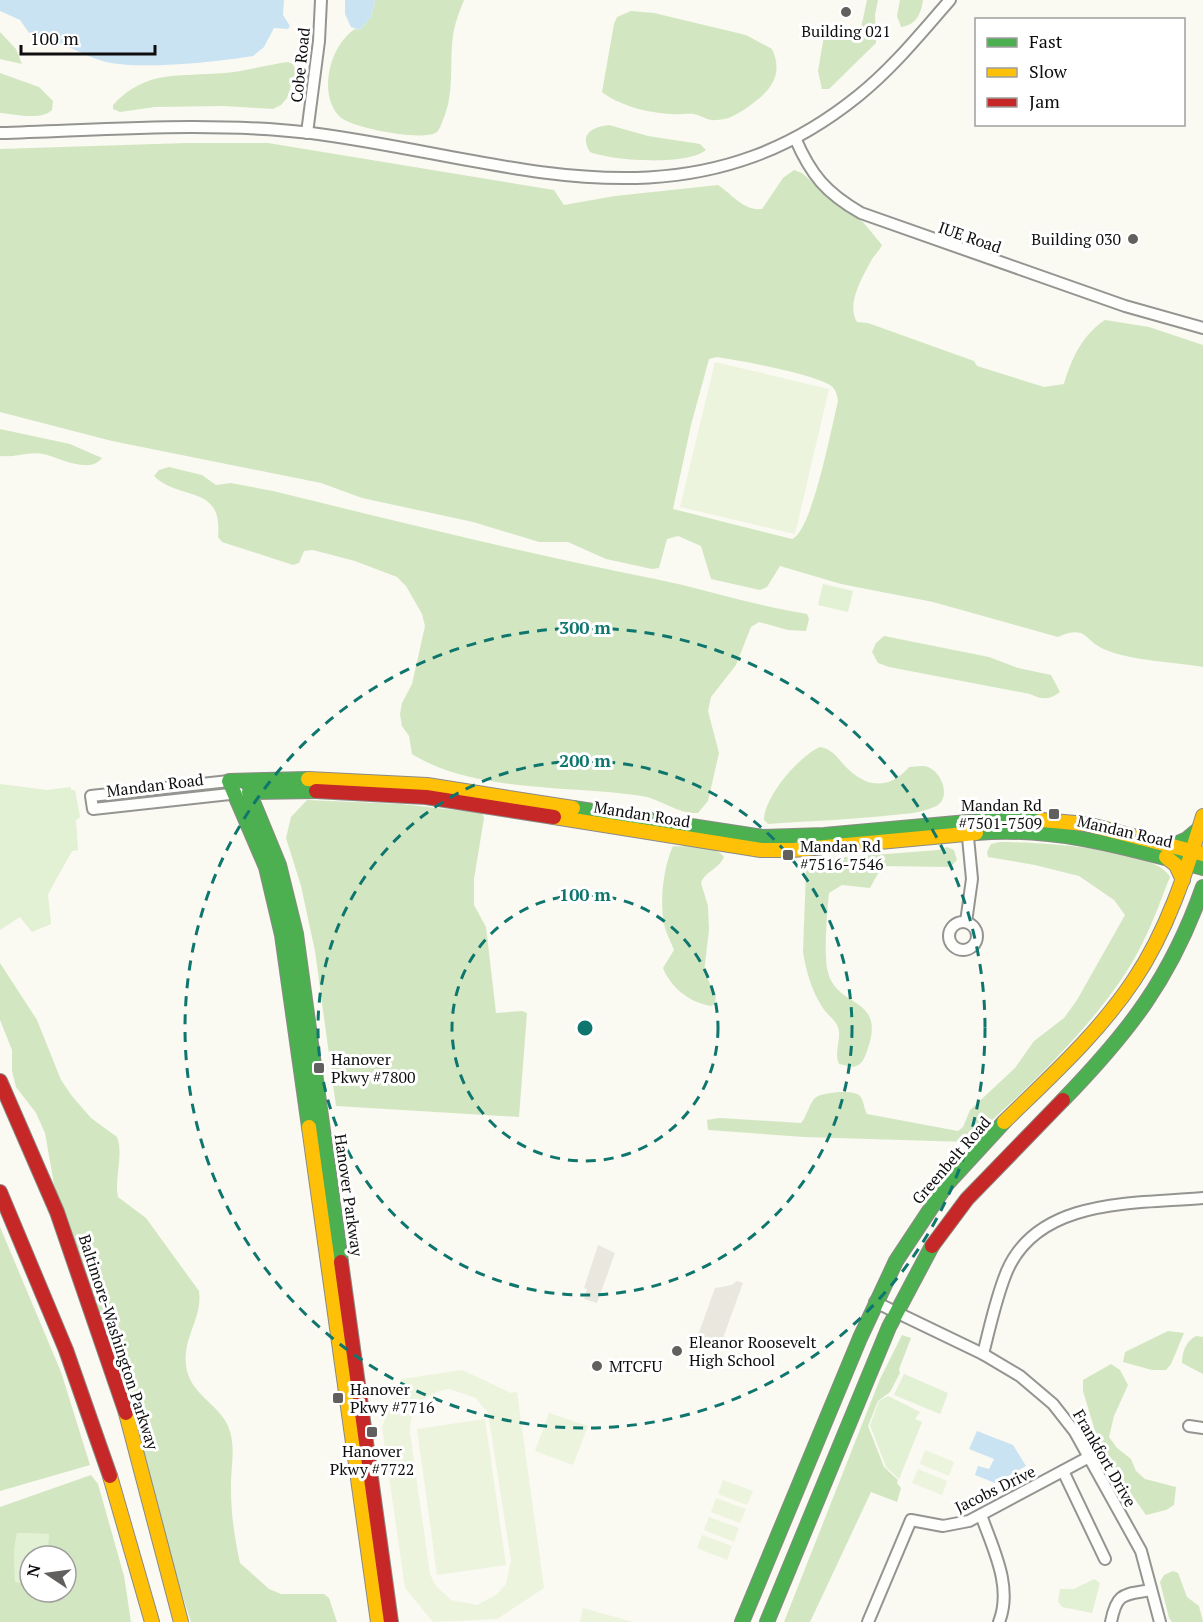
<svg xmlns="http://www.w3.org/2000/svg" width="1203" height="1622" viewBox="0 0 1203 1622" font-family="'PT Serif',serif">
	<style>
		.green { fill: #e2f0d3 }
		.forest { fill: #d2e7c1; fill-rule: evenodd }
		.pitch { fill: #ecf4dd; fill-rule: evenodd }
		.plaza { fill: #eae8de }
		.water { fill: #cae3f3 }
		.lines { fill: none; stroke-linecap: round; stroke-linejoin: round }
		.street-casing { stroke: #949491; stroke-width: 14 }
		.fast-casing { stroke: #8b8a87; stroke-width: 16 }
		.slow-casing { stroke: #8b8a87; stroke-width: 16 }
		.jam-casing { stroke: #8b8a87; stroke-width: 16 }
		.street { stroke: #fefefd; stroke-width: 10 }
		.fast { stroke: #4caf50; stroke-width: 14 }
		.slow { stroke: #ffc107; stroke-width: 14 }
		.jam { stroke: #c62828; stroke-width: 14 }
		.ring { fill: none; stroke: #0f766e; stroke-width: 3; stroke-dasharray: 10 8 }
		.poi-dot { fill: #61605e; stroke: #fff; stroke-width: 2 }
		.labels { text-anchor: middle; stroke-width: 6; stroke-linejoin: round; paint-order: stroke }
		.poi-label { font-size: 16px; fill: #0e0e0e; stroke: #fff; text-anchor: start }
		.street-label { font-size: 16px; fill: #0e0e0e; stroke: #fff }
		.centre { fill: #0f766e; stroke: #fff; stroke-width: 3 }
		.ring-label { font-size: 18px; text-anchor: middle; font-weight: bold; fill: #0f766e; stroke: #fff; stroke-width: 6; stroke-linejoin: round; paint-order: stroke }
	</style>
	<rect width="100%" height="100%" fill="#faf9f2"/>
	<g class="green">
		<path d="M823,584L853,591L848,612L818,605Z"/>
		<path d="M0,784L47,790L71,787V790H75L80,817L76,820L78,850L72,851L48,894L51,924L32,932L20,917L0,930Z"/>
		<path d="M904,1374L948,1393L940,1414L894,1395Z"/>
		<path d="M888,1396L920,1412L915,1419L922,1422L899,1479L886,1467L870,1425L879,1401Z"/>
		<path d="M17,1533L49,1534L47,1556H30V1584L15,1582L14,1551Z"/>
		<path d="M1094,1579L1100,1583L1092,1613L1062,1607L1058,1601L1060,1589H1074Z"/>
	</g>
	<g class="forest">
		<path d="M375,0H464C460,10 456,20 454,30C448,62 456,89 443,120C441,124 440,129 437,132C424,142 352,128 340,117C317,94 330,45 355,29L360,30L371,17Z"/>
		<path d="M867,0H878L875,15L876,43L829,89H822L818,71L825,30L856,31L861,28Z"/>
		<path d="M900,0H923C921,14 916,25 901,27L897,16Z"/>
		<path d="M631,11L654,13L746,35L772,49C786,79 765,96 742,111C734,116 726,120 716,120C708,121 702,116 694,114C687,113 679,115 671,114C649,113 620,106 602,92L614,24L617,17Z"/>
		<path d="M0,32L16,49L22,64L0,59Z"/>
		<path d="M288,62L293,64L296,71L287,98L281,105L273,109L223,106L155,107L120,112L113,109V105C146,69 180,77 224,73C246,71 266,65 288,62Z"/>
		<path d="M0,73L39,87L53,101L52,110C41,121 15,114 0,113Z"/>
		<path d="M609,125L648,136L700,144L706,150C687,166 613,161 590,152C579,134 592,127 609,125Z"/>
		<path d="M186,143H268L554,190L564,205L615,196L718,185C732,194 743,211 762,209L783,178L794,170L802,173L843,209L863,222L882,245C879,252 874,255 871,261C862,278 846,304 857,322L868,323L974,361L977,366L1044,387L1064,384C1071,359 1083,334 1105,320L1149,327L1203,345V667C1174,662 1133,661 1106,650C1083,641 1088,624 1058,637L933,602L841,584L780,566L767,587L760,590L711,579L701,546L678,536L667,539L659,568L652,569L606,559L568,542H539L473,522L362,498L321,483L112,441L0,412V149ZM717,357C742,361 810,373 830,385C836,389 837,395 838,401C832,425 812,532 792,539L673,509L691,425L709,359Z"/>
		<path d="M0,429L70,444L102,458C90,475 58,457 43,454C28,451 15,458 0,456Z"/>
		<path d="M169,467L202,475L216,485L231,483L273,491C400,522 527,554 655,579C705,589 752,605 802,613L807,614L809,619L806,631L788,630L759,622L751,627L736,665L711,697L708,711L719,753L708,801L698,813C677,814 663,800 642,796C571,785 474,793 412,754L409,736L402,726L400,714L402,703L412,684L425,626L422,614L406,586L397,577L355,561L313,550L304,551L299,563L293,565L222,542L218,537C223,483 180,502 154,476L159,470Z"/>
		<path d="M884,636L989,657L1018,668L1051,675L1060,692C1050,700 1042,700 1030,694L889,667L878,663L872,652L876,643Z"/>
		<path d="M820,747C835,750 839,761 849,770C870,789 891,788 909,767C915,767 923,765 928,767C943,773 952,800 934,807C919,814 900,814 884,816C845,820 807,821 768,824L764,820C764,797 799,756 820,747Z"/>
		<path d="M307,800L401,804L482,813L484,818L474,879V905L486,927L496,1013L522,1011L527,1013L519,1117L336,1106L315,951L301,886L286,838L291,817Z"/>
		<path d="M1000,842C1032,842 1156,848 1170,877C1161,899 1153,923 1142,944C1108,1014 1026,1090 968,1142L804,1137L708,1130L707,1120L719,1118L801,1123C807,1116 809,1104 815,1098C821,1092 855,1089 860,1096C864,1101 864,1109 867,1114L958,1131L963,1127L970,1110L1015,1068L1034,1041L1064,1018L1077,1000L1125,915L1114,900L1079,876L1035,865L988,857L987,852L991,844Z"/>
		<path d="M673,846C687,847 715,844 724,857C718,870 704,872 701,883L708,906L709,930L704,972L716,995L715,1004L711,1006C689,1002 671,988 663,968L674,950C671,942 667,935 665,928C659,904 663,868 673,846Z"/>
		<path d="M947,847L954,850L957,860L950,867L882,866L870,888L842,885L829,893C827,911 824,952 827,968C834,1011 888,993 867,1051C864,1059 862,1065 853,1067L839,1064C834,1053 840,1043 839,1032C838,1020 826,1015 821,1005C811,989 806,970 803,952L806,871L809,860L938,850Z"/>
		<path d="M0,963L37,1020L61,1080L72,1096L91,1118L117,1137C124,1155 114,1177 118,1197L146,1218L199,1291C203,1320 180,1339 187,1371C193,1395 219,1405 228,1426C237,1447 230,1469 231,1490C231,1515 235,1540 240,1563L269,1589L281,1594H324L329,1598L337,1622H191L60,1218L45,1133L36,1113L16,1087L12,1071V1050L0,1020Z"/>
		<path d="M0,1227L61,1372L90,1465L0,1491Z"/>
		<path d="M1168,1331L1184,1333L1171,1364L1166,1370H1152L1123,1362L1125,1352Z"/>
		<path d="M902,1335L911,1338L899,1369L900,1373L890,1392L878,1401L868,1426L884,1467L898,1480L897,1483L901,1488L897,1502L871,1492L810,1622H784L880,1379Z"/>
		<path d="M1196,1336L1203,1337V1374L1182,1363C1182,1352 1186,1341 1196,1336Z"/>
		<path d="M1111,1364L1120,1370L1128,1385L1114,1416L1109,1437L1117,1448L1131,1459L1136,1471L1145,1479L1176,1487L1174,1505L1166,1510L1146,1515L1101,1451L1083,1391V1380Z"/>
		<path d="M91,1475L98,1484L124,1576L131,1622H0V1507ZM17,1533L49,1534L47,1556H66V1592H30V1584L15,1582L14,1551Z"/>
		<path d="M1173,1571L1178,1573L1187,1597L1199,1606L1203,1622H1172L1169,1618L1160,1582L1164,1575Z"/>
	</g>
	<g class="pitch">
		<path d="M715,362L829,389L795,534L680,507Z"/>
		<path d="M462,1370L511,1393L517,1392L544,1588L497,1619L433,1622L405,1588L382,1427L402,1379ZM449,1389L476,1398L488,1413L511,1560L506,1584L496,1595L477,1605L451,1600L436,1586L430,1574L410,1433C409,1409 425,1392 449,1389Z"/>
		<path d="M549,1413L588,1426L573,1465L535,1451Z"/>
		<path d="M485,1419L506,1565L437,1575L417,1429Z"/>
		<path d="M925,1450L954,1462L949,1476L920,1464Z"/>
		<path d="M918,1469L947,1481L942,1495L912,1483Z"/>
		<path d="M723,1480L753,1491L747,1505L718,1494Z"/>
		<path d="M716,1498L746,1509L740,1523L711,1512Z"/>
		<path d="M709,1517L739,1528L734,1542L704,1530Z"/>
		<path d="M702,1535L732,1546L727,1560L697,1548Z"/>
		<path d="M583,1608L633,1622H580Z"/>
	</g>
	<g class="plaza">
		<path d="M598,1245L615,1253L597,1303L584,1299L587,1289L584,1288Z"/>
		<path d="M737,1281L743,1283L720,1346L697,1338L715,1288L732,1285Z"/>
	</g>
	<g class="water">
		<path d="M0,0H284L283,15L290,26L288,29L274,28L264,47L253,56C217,62 140,70 106,62C80,55 58,38 32,37L20,20L0,11Z"/>
		<path d="M345,0H375L371,17L360,30L351,27L345,14Z"/>
		<path d="M977,1431L1013,1445L1026,1466L995,1483L975,1475L978,1466L989,1469L994,1459L969,1449Z"/>
	</g>
	<g class="lines">
		<defs>
			<g id="street">
				<path d="M0,133C103,130 208,121 311,133C507,158 682,238 858,96C893,68 921,33 950,0"/>
				<path d="M307,133L319,41L321,0"/>
				<path d="M795,138C811,175 826,193 861,213L1125,306L1203,328"/>
				<path d="M229,781L91,796L93,809L239,793"/>
				<circle cx="963" cy="936" r="14"/>
				<path d="M966,922L972,879L967,827"/>
				<path d="M875,1302L983,1354L1020,1376L1053,1404L1075,1432L1141,1551L1160,1622"/>
				<path d="M983,1354C990,1327 996,1297 1007,1271C1039,1197 1137,1204 1203,1198"/>
				<path d="M1189,1426L1203,1428"/>
				<path d="M1063,1471L1105,1559"/>
				<path d="M981,1515C993,1549 1013,1587 999,1622"/>
				<path d="M868,1622L911,1520L943,1526L969,1521L1089,1457"/>
				<path d="M1111,1622C1117,1591 1125,1595 1151,1590"/>
			</g>
			<g id="fast">
				<path d="M308,779L229,781L266,867L282,935L309,1127"/>
				<path d="M316,791L249,792L279,865L296,934L341,1262"/>
				<path d="M573,808L763,837L824,835L990,820H1042"/>
				<path d="M976,833C1055,826 1128,848 1203,868"/>
				<path d="M1171,846L1187,839L1199,829"/>
				<path d="M1063,1100C1129,1032 1171,978 1203,887"/>
				<path d="M742,1622L860,1338L896,1261L947,1184L1004,1122"/>
				<path d="M767,1622L889,1327L932,1246"/>
			</g>
			<g id="slow">
				<path d="M308,779L427,785L573,808"/>
				<path d="M554,817L761,850H793L976,833"/>
				<path d="M1042,820L1086,824L1203,854"/>
				<path d="M1166,857L1176,865L1183,880"/>
				<path d="M1004,1122C1050,1077 1098,1034 1134,980C1167,931 1186,873 1203,816"/>
				<path d="M309,1127L378,1622"/>
				<path d="M126,1413L181,1622"/>
				<path d="M110,1476L152,1622"/>
			</g>
			<g id="jam">
				<path d="M316,791L426,797L554,817"/>
				<path d="M0,1081L57,1212L126,1413"/>
				<path d="M0,1192L66,1350L110,1476"/>
				<path d="M932,1246L967,1199L1063,1100"/>
				<path d="M341,1262L391,1622"/>
			</g>
		</defs>
		<use href="#street" class="street-casing"/>
		<use href="#fast" class="fast-casing"/>
		<use href="#slow" class="slow-casing"/>
		<use href="#jam" class="jam-casing"/>
		<use href="#street" class="street"/>
		<use href="#fast" class="fast"/>
		<use href="#slow" class="slow"/>
		<use href="#jam" class="jam"/>
	</g>
	<g class="ring">
		<circle cx="585" cy="1028" r="133"/>
		<circle cx="585" cy="1028" r="267"/>
		<circle cx="585" cy="1028" r="400"/>
	</g>
	<g class="poi-dot">
		<circle cx="846" cy="12" r="6"/>
		<circle cx="1133" cy="239" r="6"/>
		<rect x="1048" y="808" width="12" height="12" rx="3"/>
		<rect x="782" y="849" width="12" height="12" rx="3"/>
		<rect x="313" y="1062" width="12" height="12" rx="3"/>
		<circle cx="677" cy="1351" r="6"/>
		<circle cx="597" cy="1366" r="6"/>
		<rect x="332" y="1392" width="12" height="12" rx="3"/>
		<rect x="366" y="1426" width="12" height="12" rx="3"/>
	</g>
	<g class="labels">
		<g class="poi-label">
			<text x="846" y="37" text-anchor="middle">Building 021</text>
			<text x="1121" y="245" text-anchor="end">Building 030</text>
			<text x="1042" y="811" text-anchor="end">Mandan Rd<tspan x="1042" dy="18">#7501-7509</tspan></text>
			<text x="800" y="852">Mandan Rd<tspan x="800" dy="18">#7516-7546</tspan></text>
			<text x="331" y="1065">Hanover<tspan x="331" dy="18">Pkwy #7800</tspan></text>
			<text x="689" y="1348">Eleanor Roosevelt<tspan x="689" dy="18">High School</tspan></text>
			<text x="609" y="1372">MTCFU</text>
			<text x="350" y="1395">Hanover<tspan x="350" dy="18">Pkwy #7716</tspan></text>
			<text x="372" y="1457" text-anchor="middle">Hanover<tspan x="372" dy="18">Pkwy #7722</tspan></text>
		</g>
		<g class="street-label">
			<text transform="translate(300 65) rotate(-84)" y="6">Cobe Road</text>
			<text transform="translate(970 237) rotate(19)" y="6">IUE Road</text>
			<text transform="translate(155 785) rotate(-7)" y="6">Mandan Road</text>
			<text transform="translate(642 814) rotate(9)" y="6">Mandan Road</text>
			<text transform="translate(1125 831) rotate(13)" y="6">Mandan Road</text>
			<text transform="translate(951 1160) rotate(-49)" y="6">Greenbelt Road</text>
			<text transform="translate(349 1195) rotate(82)" y="6">Hanover Parkway</text>
			<text transform="translate(119 1342) rotate(72)" y="6">Baltimore-Washington Parkway</text>
			<text transform="translate(1105 1458) rotate(60)" y="6">Frankfort Drive</text>
			<text transform="translate(995 1489) rotate(-26)" y="6">Jacobs Drive</text>
		</g>
	</g>
	<circle cx="585" cy="1028" r="9" class="centre"/>
	<g class="ring-label">
		<text x="585" y="634">300 m</text>
		<text x="585" y="767">200 m</text>
		<text x="585" y="901">100 m</text>
	</g>
	<rect x="975" y="18" width="210" height="108" fill="#ffffff" stroke="#9f9f9f" stroke-width="1.5"/>
	<rect x="987" y="38" width="30" height="9" fill="#4caf50" stroke="#9f9f9f" stroke-width="1.5"/>
	<text x="1029" y="48" font-size="18" fill="#0e0e0e">Fast</text>
	<rect x="987" y="68" width="30" height="9" fill="#ffc107" stroke="#9f9f9f" stroke-width="1.5"/>
	<text x="1029" y="78" font-size="18" fill="#0e0e0e">Slow</text>
	<rect x="987" y="98" width="30" height="9" fill="#c62828" stroke="#9f9f9f" stroke-width="1.5"/>
	<text x="1029" y="108" font-size="18" fill="#0e0e0e">Jam</text>
	<g transform="translate(48 1574) rotate(283)"><circle r="28" fill="#ffffff" stroke="#9f9f9f" stroke-width="1.5"/>
	<path d="M0-4.5L10 22L0 15L-10 22Z" fill="#61605e"/>
	<text y="-9" font-size="16" font-weight="bold" text-anchor="middle" fill="#0e0e0e">N</text>
	</g>
	<path d="M21 45v9h134v-9" fill="none" stroke="#0e0e0e" stroke-width="3"/>
	<text x="30" y="45" font-size="18" fill="#0e0e0e" stroke="#ffffff" stroke-width="4.5" paint-order="stroke">100 m</text>
</svg>
